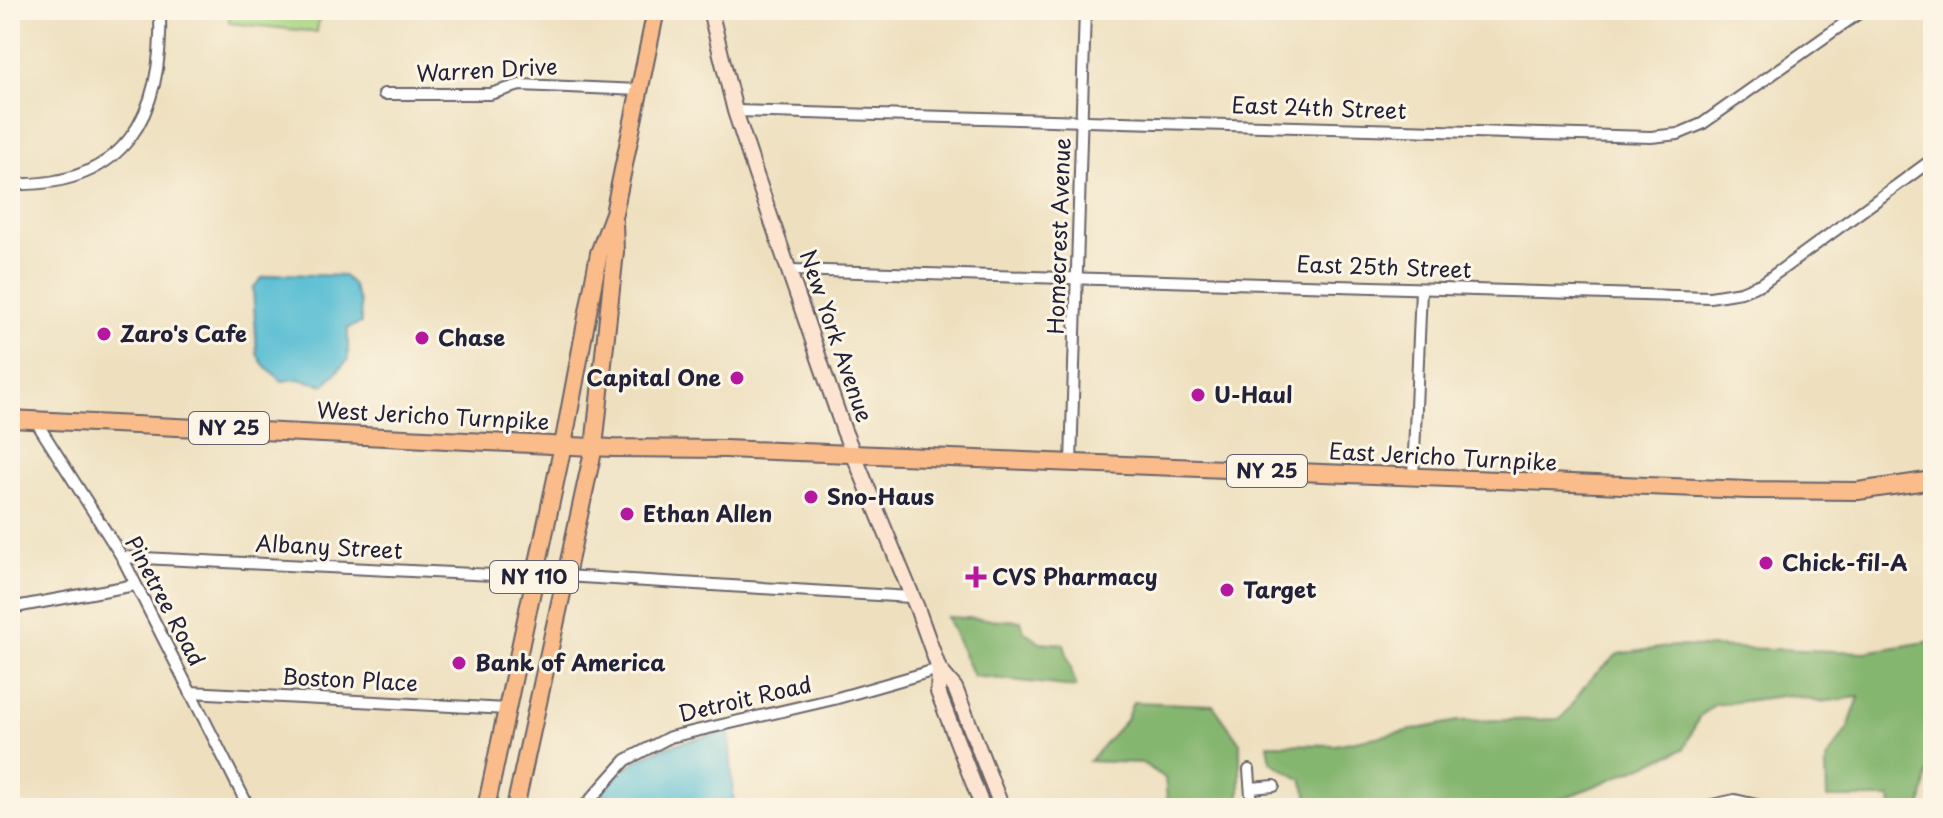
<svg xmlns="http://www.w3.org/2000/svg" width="1943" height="818" viewBox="0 0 1943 818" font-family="'Playpen Sans',sans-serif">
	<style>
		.green { fill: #a7d481; stroke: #647b5e; stroke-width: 2 }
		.forest { fill: #85b66f; stroke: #546c55; stroke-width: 2 }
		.water { fill: #56bdd3; stroke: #3c7087; stroke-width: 2 }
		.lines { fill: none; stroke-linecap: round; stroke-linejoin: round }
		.street-casing { stroke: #696469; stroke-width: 14 }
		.secondary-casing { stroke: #696469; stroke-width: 18 }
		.primary-casing { stroke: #696469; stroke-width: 20 }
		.street { stroke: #fff; stroke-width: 10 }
		.secondary { stroke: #fde4d0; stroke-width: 14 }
		.primary { stroke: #f9bc8a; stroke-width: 16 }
		.poi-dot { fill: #b5179e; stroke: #fcf5e5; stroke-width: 3 }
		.labels { text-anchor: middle; stroke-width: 6; stroke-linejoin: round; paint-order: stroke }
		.shield { fill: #fcf5e5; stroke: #63616e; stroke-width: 2 }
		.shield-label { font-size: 20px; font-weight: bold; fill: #22223b }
		.street-label { font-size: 22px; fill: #22223b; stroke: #fcf5e5 }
		.poi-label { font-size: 22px; font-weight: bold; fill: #22223b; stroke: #fcf5e5; text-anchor: start }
	</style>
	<rect width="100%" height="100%" fill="#fcf5e5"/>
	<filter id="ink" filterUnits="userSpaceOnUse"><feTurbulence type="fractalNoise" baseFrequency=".0125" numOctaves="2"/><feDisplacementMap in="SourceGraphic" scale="16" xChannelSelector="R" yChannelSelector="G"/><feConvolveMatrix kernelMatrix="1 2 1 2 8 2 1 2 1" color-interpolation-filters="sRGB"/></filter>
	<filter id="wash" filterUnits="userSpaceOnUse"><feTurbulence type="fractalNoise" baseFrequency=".006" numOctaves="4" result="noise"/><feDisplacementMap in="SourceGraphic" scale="32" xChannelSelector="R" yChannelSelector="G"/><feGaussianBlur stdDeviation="1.8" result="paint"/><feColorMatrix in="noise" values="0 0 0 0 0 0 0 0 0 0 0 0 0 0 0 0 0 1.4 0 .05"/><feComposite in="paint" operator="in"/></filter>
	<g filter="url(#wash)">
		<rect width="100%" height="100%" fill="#eee0bf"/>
		<path class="green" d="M229,10H320L317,32L229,23Z"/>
		<g class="forest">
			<path d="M947,617L1021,621L1024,631L1039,642L1064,644L1076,687L973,676Z"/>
			<path d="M1933,641V746L1921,808H1892L1891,798H1827L1826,760L1848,728L1859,697L1819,702L1789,695L1714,705L1699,717L1684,749L1568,797L1525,808H1312L1302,780L1271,762L1268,744L1335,745L1458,721L1561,719L1591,678L1618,654L1675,646L1865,652Z"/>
			<path d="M1133,702L1213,705L1240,743V808H1168L1165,778L1142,763L1089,761L1126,720Z"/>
		</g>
		<g class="water">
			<path d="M280,274L344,276L352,284L360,303L361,323L348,328V360L324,385L298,379L282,381L263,364L257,354L253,288L262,278Z"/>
			<path d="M729,732L734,808H591C627,752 667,744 729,732Z"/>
		</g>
	</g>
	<g filter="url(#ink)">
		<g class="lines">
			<defs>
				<g id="street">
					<path d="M10,10H11"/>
					<path d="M384,94H490L520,85L640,90"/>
					<path d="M735,111L1651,137L1678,134L1702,124L1863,10"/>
					<path d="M10,184C126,188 164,115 160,10"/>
					<path d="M791,270L1710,297L1741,292L1763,283L1933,159"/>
					<path d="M35,420L122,557L249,808"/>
					<path d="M1071,463L1085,10"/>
					<path d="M1413,477L1421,290"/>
					<path d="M122,557L534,577"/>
					<path d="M565,576L911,597"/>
					<path d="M10,608L135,585"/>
					<path d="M190,692L507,709"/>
					<path d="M1249,770L1252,808"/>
					<path d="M1251,788L1274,786"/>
					<path d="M583,808L626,760L670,737L834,699L939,669"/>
					<path d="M1698,808L1735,800L1770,808"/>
				</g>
				<g id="secondary">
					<path d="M710,10L735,111L756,175L844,431L917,608L939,669L938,692L983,808"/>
					<path d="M939,669L955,688L1002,808"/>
				</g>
				<g id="primary">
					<path d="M10,419L613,448L725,449L1748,490L1858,491L1933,480"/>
					<path d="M486,808L563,445L599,253L614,213L656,10"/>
					<path d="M515,808L594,447L615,252L614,222"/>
				</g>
			</defs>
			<use href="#street" class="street-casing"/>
			<use href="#secondary" class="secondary-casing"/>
			<use href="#primary" class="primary-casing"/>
			<use href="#street" class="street"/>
			<use href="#secondary" class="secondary"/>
			<use href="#primary" class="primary"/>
		</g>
	</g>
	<g class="poi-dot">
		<circle cx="104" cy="334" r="8"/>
		<circle cx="422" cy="338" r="8"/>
		<circle cx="737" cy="378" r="8"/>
		<circle cx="1198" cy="395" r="8"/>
		<circle cx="811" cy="497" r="8"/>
		<circle cx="627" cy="514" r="8"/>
		<circle cx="1766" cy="563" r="8"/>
		<path d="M972 565h8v8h8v8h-8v8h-8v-8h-8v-8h8z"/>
		<circle cx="1227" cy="590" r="8"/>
		<circle cx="459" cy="663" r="8"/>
	</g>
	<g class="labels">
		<g class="shield">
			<rect x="189" y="412" width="80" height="32" rx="6"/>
			<rect x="1227" y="455" width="80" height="32" rx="6"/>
			<rect x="490" y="561" width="88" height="32" rx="6"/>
		</g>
		<g class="shield-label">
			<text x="229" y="435">NY 25</text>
			<text x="1267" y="478">NY 25</text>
			<text x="534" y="584">NY 110</text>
		</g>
		<g class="street-label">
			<text transform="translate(487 70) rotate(-3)" y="8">Warren Drive</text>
			<text transform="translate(1319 108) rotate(2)" y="8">East 24th Street</text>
			<text transform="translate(1059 236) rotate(-88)" y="8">Homecrest Avenue</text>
			<text transform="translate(1384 267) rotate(2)" y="8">East 25th Street</text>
			<text transform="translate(836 336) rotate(71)" y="8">New York Avenue</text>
			<text transform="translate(433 416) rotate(3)" y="8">West Jericho Turnpike</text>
			<text transform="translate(1443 457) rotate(3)" y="8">East Jericho Turnpike</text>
			<text transform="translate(329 547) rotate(3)" y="8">Albany Street</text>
			<text transform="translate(165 601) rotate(62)" y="8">Pinetree Road</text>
			<text transform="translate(350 680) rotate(3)" y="8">Boston Place</text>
			<text transform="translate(745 699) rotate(-13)" y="8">Detroit Road</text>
		</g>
		<g class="poi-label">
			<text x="120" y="342">Zaro's Cafe</text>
			<text x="438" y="346">Chase</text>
			<text x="721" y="386" text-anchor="end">Capital One</text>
			<text x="1214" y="403">U-Haul</text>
			<text x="827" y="505">Sno-Haus</text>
			<text x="643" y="522">Ethan Allen</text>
			<text x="1782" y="571">Chick-fil-A</text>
			<text x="992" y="585">CVS Pharmacy</text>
			<text x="1243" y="598">Target</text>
			<text x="475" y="671">Bank of America</text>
		</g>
	</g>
	<rect width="1943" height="818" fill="none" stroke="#fcf5e5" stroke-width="40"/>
</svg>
